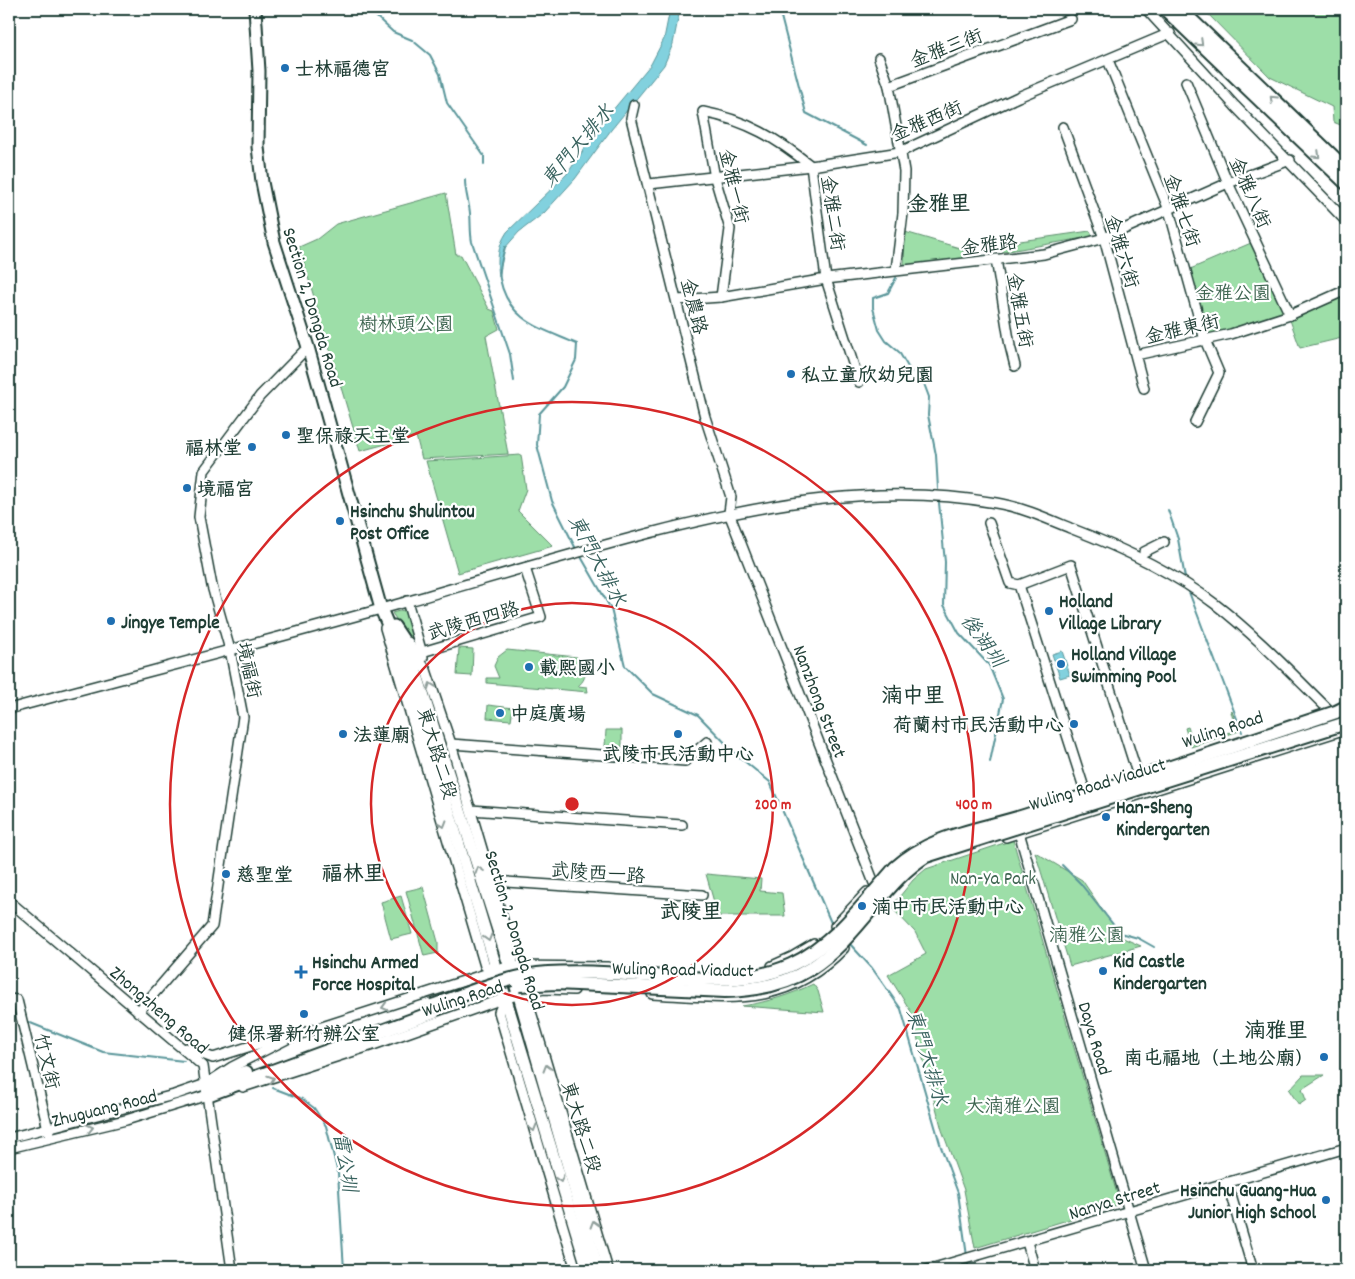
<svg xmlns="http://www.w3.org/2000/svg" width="1355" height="1279" viewBox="0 0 1355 1279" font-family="Dekko,'LXGW WenKai TC',sans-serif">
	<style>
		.green { fill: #9ddea8; stroke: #5e8e6e }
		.water { fill: #82d1de; stroke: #5a969a }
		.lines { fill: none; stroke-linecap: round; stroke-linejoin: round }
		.stream { stroke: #5a969a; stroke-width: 2 }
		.minor-casing { stroke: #1f3d34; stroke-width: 12 }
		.major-casing { stroke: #1f3d34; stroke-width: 15 }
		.highway-casing { stroke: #1f3d34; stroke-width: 16 }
		.minor { stroke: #fff; stroke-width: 9 }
		.major { stroke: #fff; stroke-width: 11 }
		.highway { stroke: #fff; stroke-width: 12 }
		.highway-bridge-casing { stroke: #1f3d34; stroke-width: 16; stroke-linecap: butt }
		.highway-bridge { stroke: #fff; stroke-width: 12 }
		.oneway { stroke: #8f9e9a }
		.ring { fill: none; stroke: #d62828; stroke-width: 2.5 }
		.poi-dot { fill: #1f6fb2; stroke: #fff; stroke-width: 2 }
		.labels { text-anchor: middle; stroke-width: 4.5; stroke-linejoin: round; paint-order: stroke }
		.street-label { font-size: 19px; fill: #1f3d34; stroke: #fff }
		.poi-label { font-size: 19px; font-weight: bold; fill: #1f3d34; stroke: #fff; text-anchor: start }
		.park-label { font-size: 19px; fill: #3e6551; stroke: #fff }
		.water-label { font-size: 20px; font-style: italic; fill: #38625e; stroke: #fff }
		.quarter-label { font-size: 21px; font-weight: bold; fill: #1f3d34; stroke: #fff }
		.centre { fill: #d62828; stroke: #fff; stroke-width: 2.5 }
		.ring-label { font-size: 15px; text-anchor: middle; font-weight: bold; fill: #d62828; stroke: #fff; stroke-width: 4.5; stroke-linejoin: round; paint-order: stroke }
	</style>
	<rect width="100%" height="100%" fill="#fff"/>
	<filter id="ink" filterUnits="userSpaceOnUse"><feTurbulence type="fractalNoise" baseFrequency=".02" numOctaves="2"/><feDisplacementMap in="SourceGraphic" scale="10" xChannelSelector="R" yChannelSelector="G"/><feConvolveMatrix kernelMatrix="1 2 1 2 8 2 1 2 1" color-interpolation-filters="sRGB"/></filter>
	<g filter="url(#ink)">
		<g class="green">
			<path d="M1203,9H1346V127L1333,122L1332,107L1270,77Z"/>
			<path d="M446,193L456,255H461L489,309L494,311L499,329L486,336L508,454L422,459L416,436L360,451L299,247L317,239L336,224Z"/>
			<path d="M1090,231L1093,236L1089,237L1003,252L1002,247L1020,241Z"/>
			<path d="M905,232L963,249L964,261L904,267Z"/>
			<path d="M1251,243L1285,312L1230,331L1208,336L1188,270Z"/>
			<path d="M1346,296V337L1300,348L1290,320Z"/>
			<path d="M521,455L526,489L518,511L553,546L458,573L426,461Z"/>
			<path d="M407,609L419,653L392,613Z"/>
			<path d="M459,648L473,649L472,676L457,675Z"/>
			<path d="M507,650L577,657C586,667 589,677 578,686L587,687L588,692L487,683V678H499L494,666L498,657Z"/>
			<path d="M488,705L513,708L511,720L487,718Z"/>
			<path d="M1232,711L1239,731L1191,747L1185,728L1188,727L1194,744L1236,730L1231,712Z"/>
			<path d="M606,730H622V747L605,746Z"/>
			<path d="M1013,840L1120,1204L975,1248L964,1190L942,1130L910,1010L888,975L926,954L915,932L891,907L913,880L926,869Z"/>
			<path d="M1035,852L1082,880L1121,937L1141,946L1070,966Z"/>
			<path d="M706,874L761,879L760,891L782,893L785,916H718Z"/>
			<path d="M423,887L438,942V953L424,956L406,891Z"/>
			<path d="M401,896L412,934L391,939L381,902Z"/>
			<path d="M813,984L818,991L824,1012L742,1006C768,1002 790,995 813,984Z"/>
			<path d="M1303,1075H1324L1302,1089L1306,1100L1299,1105L1289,1090Z"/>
		</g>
		<g class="water">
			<path d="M670,9H680L673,44L664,65L611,130L575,179L544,213L519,232L504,249L499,277C497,260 497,247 507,232L567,174L602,123L651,64L664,39Z"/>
			<path d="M1062,651L1070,675L1060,678L1052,654Z"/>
		</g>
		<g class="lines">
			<g class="stream">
				<path d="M368,9L393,32L412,40L430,55L440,74L447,103L484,156V165"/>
				<path d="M779,9L806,113L867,145"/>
				<path d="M465,180C465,192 469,202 470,213C471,223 470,232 472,242L510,354L514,381"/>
				<path d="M505,247C503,256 498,270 500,279C509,322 541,328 577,344L576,360L563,387L539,414L537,445L552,501L576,549"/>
				<path d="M896,278L888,293L873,298V308L879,330L886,341L899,352L911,372"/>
				<path d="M923,381L929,397L928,415L936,455L938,489"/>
				<path d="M939,503L945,562L944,605L959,633L989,665L1003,699L990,762"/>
				<path d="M1168,510L1178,539L1185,578"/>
				<path d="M580,555L611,609L625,666L653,694L698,715L738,756L770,782L832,925"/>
				<path d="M1189,592L1242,732"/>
				<path d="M1062,865L1080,883L1120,933L1138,938L1154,947"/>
				<path d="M849,943L872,968L901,1009L941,1147L958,1193L967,1256"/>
				<path d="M9,1016L15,1017"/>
				<path d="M28,1022L103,1052L184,1061"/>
				<path d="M273,1088L302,1099L314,1108L326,1126L338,1173L344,1270"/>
				<path d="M967,1260L969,1270"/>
			</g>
			<defs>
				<g id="minor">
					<path d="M1146,9L1235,106L1346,221"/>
					<path d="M879,58L889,86L904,171L903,213L896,270"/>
					<path d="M1108,60L1169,210L1205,340L1219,373L1195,422"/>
					<path d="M1186,82L1228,183L1290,315"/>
					<path d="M889,86L1071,19"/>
					<path d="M634,105L631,118L705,417L731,497L729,513L874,883L880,891"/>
					<path d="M1063,127L1104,238L1144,388"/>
					<path d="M649,184L811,166L900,152L1018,97L1170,33"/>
					<path d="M996,259L1010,346L1015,366"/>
					<path d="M721,297L730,229L715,178L703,112C746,120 778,139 811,166L826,279L859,382"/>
					<path d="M677,300L721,297L826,279L1044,254L1104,238L1228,183L1290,160"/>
					<path d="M1136,355L1231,334L1290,315L1346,290"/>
					<path d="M989,523L1010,583L1019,585L1085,791"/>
					<path d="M1144,552L1164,542"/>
					<path d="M1019,585L1071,565L1137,773"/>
					<path d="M407,601L423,657"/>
					<path d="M385,628L485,966L498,970"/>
					<path d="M408,642L426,670L451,744L514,957L510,966"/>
					<path d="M422,652L541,617L525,568"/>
					<path d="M9,709C142,673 276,639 409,601C489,578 569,554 650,533C763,504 878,482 996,503C1021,507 1046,518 1070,528C1120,547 1172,571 1215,604C1258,637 1296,678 1335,716"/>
					<path d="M451,744L685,761L707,742"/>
					<path d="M471,810L682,825"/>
					<path d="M1018,829L1146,1270"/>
					<path d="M1006,837L1346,729"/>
					<path d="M492,881L702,895"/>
					<path d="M9,901L203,1066L232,1270"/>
					<path d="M835,926L867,892"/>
					<path d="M772,966L792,957L814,944"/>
					<path d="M652,994C728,998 786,1009 844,948"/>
					<path d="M519,996L529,1005L608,1270"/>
					<path d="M505,998L499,1012L576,1270"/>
					<path d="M9,999L17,1000L49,1133"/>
					<path d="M138,1012L212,926L243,717L230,650L212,586L199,517L204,471L260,396L308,347"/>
					<path d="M186,1048L213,1058L270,1040L284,1039"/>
					<path d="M243,1087L373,1045L505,998L544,989L574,990"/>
					<path d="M9,1138L174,1095L206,1084L232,1067L291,1037L510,966L608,967"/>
					<path d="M9,1148L126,1120L211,1094"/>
					<path d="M1227,1182L1253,1270"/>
					<path d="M1027,1242L1035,1270"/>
					<path d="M927,1270L1346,1148"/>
				</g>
				<g id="major">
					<path d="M255,9L259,71L258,147L262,182L274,242L308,347L381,609L403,660L588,1270"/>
					<path d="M394,626L408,647L519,996L598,1270"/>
				</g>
				<g id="highway">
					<path d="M1165,9L1346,183"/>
					<path d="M1180,9L1346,169"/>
					<path d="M206,1084L246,1072"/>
					<path d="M207,1095L434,1012"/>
				</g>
			</defs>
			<use href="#minor" class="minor-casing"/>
			<use href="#major" class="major-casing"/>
			<use href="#highway" class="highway-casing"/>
			<use href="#minor" class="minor"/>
			<use href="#major" class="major"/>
			<use href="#highway" class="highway"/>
			<defs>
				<g id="highway-bridge">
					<path d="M519,985L556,983L725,991C800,989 829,961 874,906C890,887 905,869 926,856L1346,723"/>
					<path d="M432,1006C469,993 507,976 548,973C588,971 628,974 668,977C710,979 752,983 791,965C834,945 864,903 895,868C932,834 981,830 1027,815C1130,781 1233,746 1336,712L1346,707"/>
				</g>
			</defs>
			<use href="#highway-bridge" class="highway-bridge-casing"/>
			<use href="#highway-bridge" class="highway-bridge"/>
		</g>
		<defs><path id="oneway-chevron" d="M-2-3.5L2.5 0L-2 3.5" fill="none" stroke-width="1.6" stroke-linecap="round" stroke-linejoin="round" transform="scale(1.25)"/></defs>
		<g class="oneway">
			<use href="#oneway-chevron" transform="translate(1200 43) rotate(44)"/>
			<use href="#oneway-chevron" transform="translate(1273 99) rotate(-136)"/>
			<use href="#oneway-chevron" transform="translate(1317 155) rotate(44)"/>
			<use href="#oneway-chevron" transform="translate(431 686) rotate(-109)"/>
			<use href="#oneway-chevron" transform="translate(443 824) rotate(73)"/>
			<use href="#oneway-chevron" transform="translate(479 870) rotate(-108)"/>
			<use href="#oneway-chevron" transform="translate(488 938) rotate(73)"/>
			<use href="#oneway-chevron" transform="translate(385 1007) rotate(164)"/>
			<use href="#oneway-chevron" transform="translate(547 1068) rotate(-106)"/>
			<use href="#oneway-chevron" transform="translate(271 1079) rotate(-19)"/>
			<use href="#oneway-chevron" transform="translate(90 1128) rotate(-13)"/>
			<use href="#oneway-chevron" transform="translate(533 1128) rotate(74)"/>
			<use href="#oneway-chevron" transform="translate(560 1179) rotate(73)"/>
			<use href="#oneway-chevron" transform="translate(594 1224) rotate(-107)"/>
		</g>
	</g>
	<g class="ring">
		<circle cx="572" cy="804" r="201"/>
		<circle cx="572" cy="804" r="402"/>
	</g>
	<g class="poi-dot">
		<circle cx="285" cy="68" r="5"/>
		<circle cx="791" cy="374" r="5"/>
		<circle cx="286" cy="435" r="5"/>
		<circle cx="252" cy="447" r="5"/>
		<circle cx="187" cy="488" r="5"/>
		<circle cx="340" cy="521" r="5"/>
		<circle cx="1049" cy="611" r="5"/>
		<circle cx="111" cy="621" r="5"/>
		<circle cx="1061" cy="664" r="5"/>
		<circle cx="529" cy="667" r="5"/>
		<circle cx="500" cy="713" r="5"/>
		<circle cx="1074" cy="724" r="5"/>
		<circle cx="343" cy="734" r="5"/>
		<circle cx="678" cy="734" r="5"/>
		<circle cx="1106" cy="817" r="5"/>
		<circle cx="226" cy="874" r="5"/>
		<circle cx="862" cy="906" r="5"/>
		<circle cx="1103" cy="971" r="5"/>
		<path d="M298.5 964.5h5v5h5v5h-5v5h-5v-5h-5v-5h5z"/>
		<circle cx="304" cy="1014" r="5"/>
		<circle cx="1324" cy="1057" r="5"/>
		<circle cx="1326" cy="1200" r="5"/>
	</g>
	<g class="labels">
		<g class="street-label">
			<text transform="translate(946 47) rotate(-21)" y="7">金雅三街</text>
			<text transform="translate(926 120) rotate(-23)" y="7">金雅西街</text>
			<text transform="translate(735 186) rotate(77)" y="7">金雅一街</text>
			<text transform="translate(1251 192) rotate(66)" y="7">金雅八街</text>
			<text transform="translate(1183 210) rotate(71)" y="7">金雅七街</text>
			<text transform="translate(834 213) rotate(82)" y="7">金雅二街</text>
			<text transform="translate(989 244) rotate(-7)" y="7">金雅路</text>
			<text transform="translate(1123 251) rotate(73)" y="7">金雅六街</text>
			<text transform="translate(695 306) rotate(76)" y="7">金農路</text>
			<text transform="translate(314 307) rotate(73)" y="7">Section 2, Dongda Road</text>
			<text transform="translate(1021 310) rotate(80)" y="7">金雅五街</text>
			<text transform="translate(1182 328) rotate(-13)" y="7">金雅東街</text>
			<text transform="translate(473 620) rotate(-16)" y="7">武陵西四路</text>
			<text transform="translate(250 670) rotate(78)" y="7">境福街</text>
			<text transform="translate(821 701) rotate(69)" y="7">Nanzhong Street</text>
			<text transform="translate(1222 728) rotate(-18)" y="7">Wuling Road</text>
			<text transform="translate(438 753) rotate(73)" y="7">東大路二段</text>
			<text transform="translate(1097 783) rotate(-17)" y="7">Wuling Road Viaduct</text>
			<text transform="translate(598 872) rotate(4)" y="7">武陵西一路</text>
			<text transform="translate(516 930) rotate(73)" y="7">Section 2, Dongda Road</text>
			<text transform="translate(683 968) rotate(1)" y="7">Wuling Road Viaduct</text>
			<text transform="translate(462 997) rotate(-18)" y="7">Wuling Road</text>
			<text transform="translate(160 1009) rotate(41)" y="7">Zhongzheng Road</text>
			<text transform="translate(1096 1038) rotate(73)" y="7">Daya Road</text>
			<text transform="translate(48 1061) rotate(77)" y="7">竹文街</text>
			<text transform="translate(104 1107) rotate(-14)" y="7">Zhuguang Road</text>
			<text transform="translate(582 1127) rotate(73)" y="7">東大路二段</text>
			<text transform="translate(1114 1199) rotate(-17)" y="7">Nanya Street</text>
		</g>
		<g class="poi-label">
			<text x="295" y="75">士林福德宮</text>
			<text x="801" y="381">私立童欣幼兒園</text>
			<text x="296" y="442">聖保祿天主堂</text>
			<text x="242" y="454" text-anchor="end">福林堂</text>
			<text x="197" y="495">境福宮</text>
			<text x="350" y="517">Hsinchu Shulintou<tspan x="350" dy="22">Post Office</tspan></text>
			<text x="1059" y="607">Holland<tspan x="1059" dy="22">Village Library</tspan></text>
			<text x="121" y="628">Jingye Temple</text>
			<text x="1071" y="660">Holland Village<tspan x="1071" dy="22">Swimming Pool</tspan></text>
			<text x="539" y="674">載熙國小</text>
			<text x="510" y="720">中庭廣場</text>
			<text x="1064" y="731" text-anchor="end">荷蘭村市民活動中心</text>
			<text x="353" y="741">法蓮廟</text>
			<text x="678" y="760" text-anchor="middle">武陵市民活動中心</text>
			<text x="1116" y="813">Han-Sheng<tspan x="1116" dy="22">Kindergarten</tspan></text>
			<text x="236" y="881">慈聖堂</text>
			<text x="872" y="913">湳中市民活動中心</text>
			<text x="1113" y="967">Kid Castle<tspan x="1113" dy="22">Kindergarten</tspan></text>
			<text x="312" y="968">Hsinchu Armed<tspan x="312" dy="22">Force Hospital</tspan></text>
			<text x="304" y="1040" text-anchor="middle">健保署新竹辦公室</text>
			<text x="1314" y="1064" text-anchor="end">南屯福地（土地公廟）</text>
			<text x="1316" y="1196" text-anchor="end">Hsinchu Guang-Hua<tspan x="1316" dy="22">Junior High School</tspan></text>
		</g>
		<g class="park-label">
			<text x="1233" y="299">金雅公園</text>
			<text x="406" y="330">樹林頭公園</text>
			<text x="993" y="884">Nan-Ya Park</text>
			<text x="1087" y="941">湳雅公園</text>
			<text x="1013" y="1112">大湳雅公園</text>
		</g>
		<g class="water-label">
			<text transform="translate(577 145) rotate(-50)" y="7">東門大排水</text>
			<text transform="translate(598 560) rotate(62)" y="7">東門大排水</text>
			<text transform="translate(984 640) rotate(54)" y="7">後湖圳</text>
			<text transform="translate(928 1057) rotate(73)" y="7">東門大排水</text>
			<text transform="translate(346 1162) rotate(80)" y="7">雷公圳</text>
		</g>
		<g class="quarter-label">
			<text x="939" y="210">金雅里</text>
			<text x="913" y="702">湳中里</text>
			<text x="353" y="880">福林里</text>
			<text x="691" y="918">武陵里</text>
			<text x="1276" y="1037">湳雅里</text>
		</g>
	</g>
	<circle cx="572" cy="804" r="8" class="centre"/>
	<g class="ring-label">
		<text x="773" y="809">200 m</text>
		<text x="974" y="809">400 m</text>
	</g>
	<rect width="1355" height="1279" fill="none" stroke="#fff" stroke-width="30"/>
	<rect x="15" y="15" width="1325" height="1249" fill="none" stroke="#1f3d34" stroke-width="2" filter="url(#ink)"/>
</svg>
